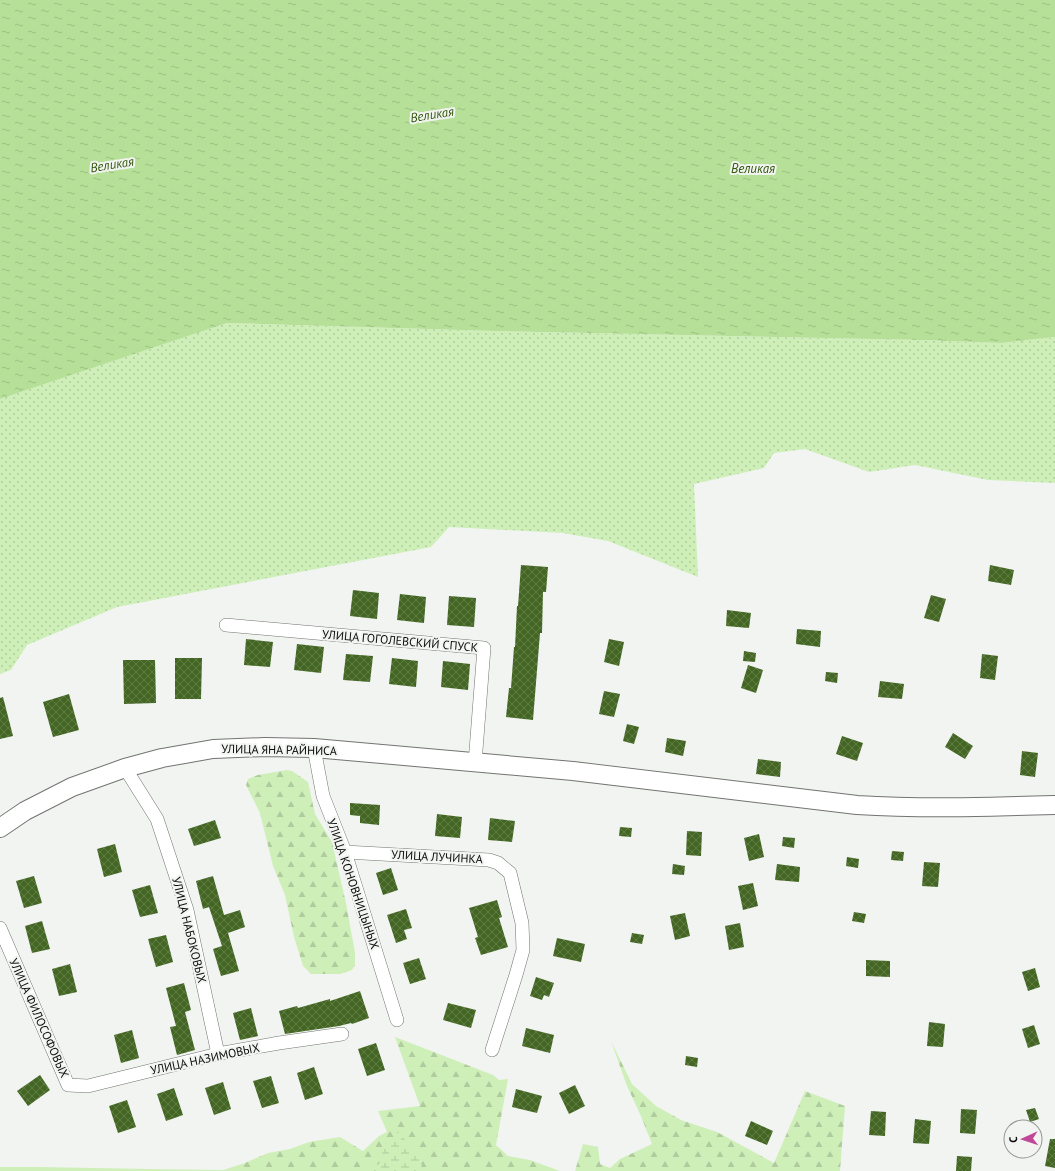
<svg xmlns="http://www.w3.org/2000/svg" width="1055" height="1171" viewBox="0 0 1055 1171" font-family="'PT Sans',sans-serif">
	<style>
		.grass { fill: url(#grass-dots) }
		.forest { fill: url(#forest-firs) }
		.wetland { fill: url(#wetland-marsh) }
		.water { fill: url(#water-ripples) }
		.building { fill: url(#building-cross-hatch) }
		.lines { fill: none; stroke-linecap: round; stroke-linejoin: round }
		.street-casing { stroke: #727471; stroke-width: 14 }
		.secondary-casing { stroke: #727471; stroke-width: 20 }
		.street { stroke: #fff; stroke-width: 13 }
		.secondary { stroke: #fff; stroke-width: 18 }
		.labels { text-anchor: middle; stroke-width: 4; stroke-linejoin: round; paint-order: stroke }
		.street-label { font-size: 12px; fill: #0b0c0b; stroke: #f1f4f0 }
		.water-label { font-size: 13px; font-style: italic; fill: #33580d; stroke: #f1f4f0 }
	</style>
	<defs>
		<pattern id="grass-dots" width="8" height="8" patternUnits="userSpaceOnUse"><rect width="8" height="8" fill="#cfefb9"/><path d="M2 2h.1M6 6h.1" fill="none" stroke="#b0cc9e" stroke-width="1.8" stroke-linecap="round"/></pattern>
		<pattern id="forest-firs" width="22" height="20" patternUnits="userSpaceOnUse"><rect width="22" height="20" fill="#cfefb9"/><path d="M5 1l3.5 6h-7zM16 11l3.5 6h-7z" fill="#b0cc9e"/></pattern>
		<pattern id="wetland-marsh" width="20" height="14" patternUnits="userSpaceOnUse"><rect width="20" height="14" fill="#cfefb9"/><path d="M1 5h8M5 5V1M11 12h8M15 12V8" fill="none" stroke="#b0cc9e"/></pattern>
		<pattern id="water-ripples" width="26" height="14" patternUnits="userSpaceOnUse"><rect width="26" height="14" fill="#b6e098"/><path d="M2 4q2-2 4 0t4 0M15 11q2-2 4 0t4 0" fill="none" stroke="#9bbf82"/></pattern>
		<pattern id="building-cross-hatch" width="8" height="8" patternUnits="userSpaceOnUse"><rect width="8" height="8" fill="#436723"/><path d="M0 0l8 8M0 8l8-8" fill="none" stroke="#607b48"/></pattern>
	</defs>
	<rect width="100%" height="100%" fill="#f1f4f0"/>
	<path class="grass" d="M227,323L494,331L922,340L1001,343L1055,337V483L988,480L915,465L869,472L805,449L774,453L764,468L694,484L698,577L608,541L563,533L449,527L431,547L117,607L27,645L11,670L0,674V399Z"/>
	<g class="forest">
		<path d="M287,770L292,771L308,782L315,814L332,842L346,903L355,953V965L352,970L340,974H311L303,966L294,937L285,895L273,866L260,813L246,785L248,779L258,775Z"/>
		<path d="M395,1037L493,1075L499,1080L508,1079L496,1145L508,1156L530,1160L560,1171H0V1167H39L149,1169L223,1170L245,1163L268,1153L290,1149L309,1142L340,1137L363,1151L379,1136L387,1132L378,1111L420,1106Z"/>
		<path d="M611,1041L632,1084L656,1106L681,1120L717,1132L774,1163L805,1091L845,1106L840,1171H575L583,1144L598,1147L600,1164L610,1168L620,1159L652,1144L640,1114L627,1086Z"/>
	</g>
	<path class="wetland" d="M398,1131L417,1154L422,1166L419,1171H364L379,1164L383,1150Z"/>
	<path class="water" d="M0,0H1055V337L1001,343L922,340L494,331L227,323L0,399Z"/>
	<g class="building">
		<path d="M521,565L548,567L546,592H543L542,633H540L533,720L506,717L509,688H511L514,647H515L517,606H518Z"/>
		<path d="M990,565L1014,570L1011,585L988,581Z"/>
		<path d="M353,590L379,593L377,619L350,616Z"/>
		<path d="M400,594L426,597L424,623L397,620Z"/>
		<path d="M931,595L946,599L939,622L924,618Z"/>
		<path d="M449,596L476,598L474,627L447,625Z"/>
		<path d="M727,610L751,613L749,628L726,626Z"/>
		<path d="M797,629L821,631L820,647L796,644Z"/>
		<path d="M246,639L273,642L270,667L244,665Z"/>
		<path d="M609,639L624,642L619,666L604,662Z"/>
		<path d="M297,644L324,647L321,673L294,670Z"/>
		<path d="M744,651L756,653L755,662L743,661Z"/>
		<path d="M346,654L373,656L370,682L343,680Z"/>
		<path d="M982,654L998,656L995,680L980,678Z"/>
		<path d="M175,658H202L201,699H175Z"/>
		<path d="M392,658L418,661L416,687L389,684Z"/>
		<path d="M123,660H155L156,703L124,704Z"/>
		<path d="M443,661L470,664L468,690L441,687Z"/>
		<path d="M748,665L763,670L756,693L741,688Z"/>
		<path d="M826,672L838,673L837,683L825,681Z"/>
		<path d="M880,681L904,684L902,699L878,697Z"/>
		<path d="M604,691L620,694L614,717L599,714Z"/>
		<path d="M69,694L79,730L53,737L43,702Z"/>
		<path d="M3,697L13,736L0,739V698Z"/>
		<path d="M627,724L639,727L634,744L623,741Z"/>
		<path d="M953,733L973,746L965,759L945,747Z"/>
		<path d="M842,736L863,743L857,761L836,754Z"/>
		<path d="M667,738L686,741L683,756L665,752Z"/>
		<path d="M1022,751L1038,753L1035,777L1020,775Z"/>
		<path d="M758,759L781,762L780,777L756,774Z"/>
		<path d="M350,803L380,805L379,825L360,823V816L350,815Z"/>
		<path d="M437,814L462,817L460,838L435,836Z"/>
		<path d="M490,818L515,821L512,842L488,840Z"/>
		<path d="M215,820L221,838L194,846L188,829Z"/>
		<path d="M620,827L632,828L631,837L619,836Z"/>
		<path d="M687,831L702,832L701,856L686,855Z"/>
		<path d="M759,834L764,857L749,861L744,838Z"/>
		<path d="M783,837L795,838L794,848L782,846Z"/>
		<path d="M115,844L122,872L104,877L97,849Z"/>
		<path d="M892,851L904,852L903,861L891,860Z"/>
		<path d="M847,857L859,859L858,868L846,866Z"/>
		<path d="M924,862L940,863L938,887L922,886Z"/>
		<path d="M673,864L685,866L684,875L672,874Z"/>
		<path d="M777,864L800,867L799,882L775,880Z"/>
		<path d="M391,868L398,890L383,895L376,873Z"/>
		<path d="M34,876L42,903L24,908L16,881Z"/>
		<path d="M213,876L224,915L240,910L245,927L228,933L239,971L221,976L213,949L222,946L209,907L203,909L196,881Z"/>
		<path d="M753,883L758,906L743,910L738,886Z"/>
		<path d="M150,885L158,913L140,917L132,890Z"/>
		<path d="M497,900L502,917L499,918L508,947L481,955L475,938L478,937L469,908Z"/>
		<path d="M406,909L412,928L404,930L407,939L396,943L387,915Z"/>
		<path d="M854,912L866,914L864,923L852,921Z"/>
		<path d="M685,913L690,936L675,940L670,916Z"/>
		<path d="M42,921L50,949L32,953L25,926Z"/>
		<path d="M740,923L744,947L729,950L725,926Z"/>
		<path d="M632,933L644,935L642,944L630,942Z"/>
		<path d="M166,935L173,962L156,967L148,939Z"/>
		<path d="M557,938L585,944L581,962L553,956Z"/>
		<path d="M419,958L426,979L410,984L403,963Z"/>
		<path d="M866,960L890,961V977L866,976Z"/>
		<path d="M70,964L77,992L59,996L52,969Z"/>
		<path d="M1035,968L1040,987L1028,991L1022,972Z"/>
		<path d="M536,977L554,983L549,997L544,995L542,1000L530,996Z"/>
		<path d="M184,983L191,1010L185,1012L195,1050L177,1055L170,1027L176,1026L166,988Z"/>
		<path d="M360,991L369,1018L352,1024L351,1023L339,1026L285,1034L279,1011L297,1006L298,1008L330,999V1001Z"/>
		<path d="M448,1003L476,1010L471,1028L443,1020Z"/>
		<path d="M251,1008L258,1036L240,1040L233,1013Z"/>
		<path d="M929,1022L945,1024L943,1047L927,1046Z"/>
		<path d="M1034,1025L1040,1044L1028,1048L1022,1029Z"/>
		<path d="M526,1028L554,1035L550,1053L522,1046Z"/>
		<path d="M132,1030L139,1058L121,1063L114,1035Z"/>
		<path d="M376,1043L385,1070L367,1076L358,1049Z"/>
		<path d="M686,1056L698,1058L697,1067L685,1065Z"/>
		<path d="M314,1067L323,1094L305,1100L297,1073Z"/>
		<path d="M40,1075L50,1090L28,1106L17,1091Z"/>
		<path d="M271,1076L279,1103L262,1108L253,1081Z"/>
		<path d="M223,1082L231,1109L214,1115L205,1088Z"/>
		<path d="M575,1085L585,1106L569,1114L559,1093Z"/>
		<path d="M174,1088L183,1115L166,1121L157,1094Z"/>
		<path d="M516,1089L542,1096L537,1113L512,1107Z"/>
		<path d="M127,1100L136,1127L118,1133L109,1106Z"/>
		<path d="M1035,1108L1039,1119L1030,1122L1026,1110Z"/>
		<path d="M961,1109L977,1110L975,1134L960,1133Z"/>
		<path d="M871,1111L886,1112L885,1136L869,1135Z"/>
		<path d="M915,1119L931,1121L929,1144L913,1143Z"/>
		<path d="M751,1121L773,1131L767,1145L745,1136Z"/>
		<path d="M1050,1139H1055V1168L1045,1166Z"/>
		<path d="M957,1156L972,1157L971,1171H956Z"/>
	</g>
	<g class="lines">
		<defs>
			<g id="street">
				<path d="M226,625L484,648L475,763"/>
				<path d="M314,748L323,796L345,852L397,1020"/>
				<path d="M125,768L157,819L187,910L218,1054"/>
				<path d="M345,852L489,860L498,863L510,873L522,923L523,950L516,975L492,1050"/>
				<path d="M0,928L68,1085L88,1086L218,1054L279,1043L342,1034"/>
			</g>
			<path id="secondary" d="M0,828L25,811L72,787L125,768L162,758L213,749L265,747L314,748L573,771L857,805C923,809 989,807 1055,805"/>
		</defs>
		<use href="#street" class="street-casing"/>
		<use href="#secondary" class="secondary-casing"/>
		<use href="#street" class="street"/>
		<use href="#secondary" class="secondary"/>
	</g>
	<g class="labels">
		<g class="street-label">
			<text transform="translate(400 641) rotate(5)" y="4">УЛИЦА ГОГОЛЕВСКИЙ СПУСК</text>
			<text transform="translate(279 750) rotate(1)" y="4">УЛИЦА ЯНА РАЙНИСА</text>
			<text transform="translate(437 857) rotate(3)" y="4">УЛИЦА ЛУЧИНКА</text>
			<text transform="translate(353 884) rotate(71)" y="4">УЛИЦА КОНОВНИЦЫНЫХ</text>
			<text transform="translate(189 930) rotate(76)" y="4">УЛИЦА НАБОКОВЫХ</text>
			<text transform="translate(39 1018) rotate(66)" y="4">УЛИЦА ФИЛОСОФОВЫХ</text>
			<text transform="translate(205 1059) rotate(-12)" y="4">УЛИЦА НАЗИМОВЫХ</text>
		</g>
		<g class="water-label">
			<text transform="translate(432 114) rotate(-9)" y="5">Великая</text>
			<text transform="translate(112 164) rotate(-9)" y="5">Великая</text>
			<text x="753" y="173">Великая</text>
		</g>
	</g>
	<g transform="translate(1023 1139) rotate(267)"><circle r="19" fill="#f1f4f0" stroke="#959794"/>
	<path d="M0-3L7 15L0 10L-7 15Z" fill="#c14799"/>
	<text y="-6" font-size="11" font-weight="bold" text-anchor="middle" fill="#0b0c0b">С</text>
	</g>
</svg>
